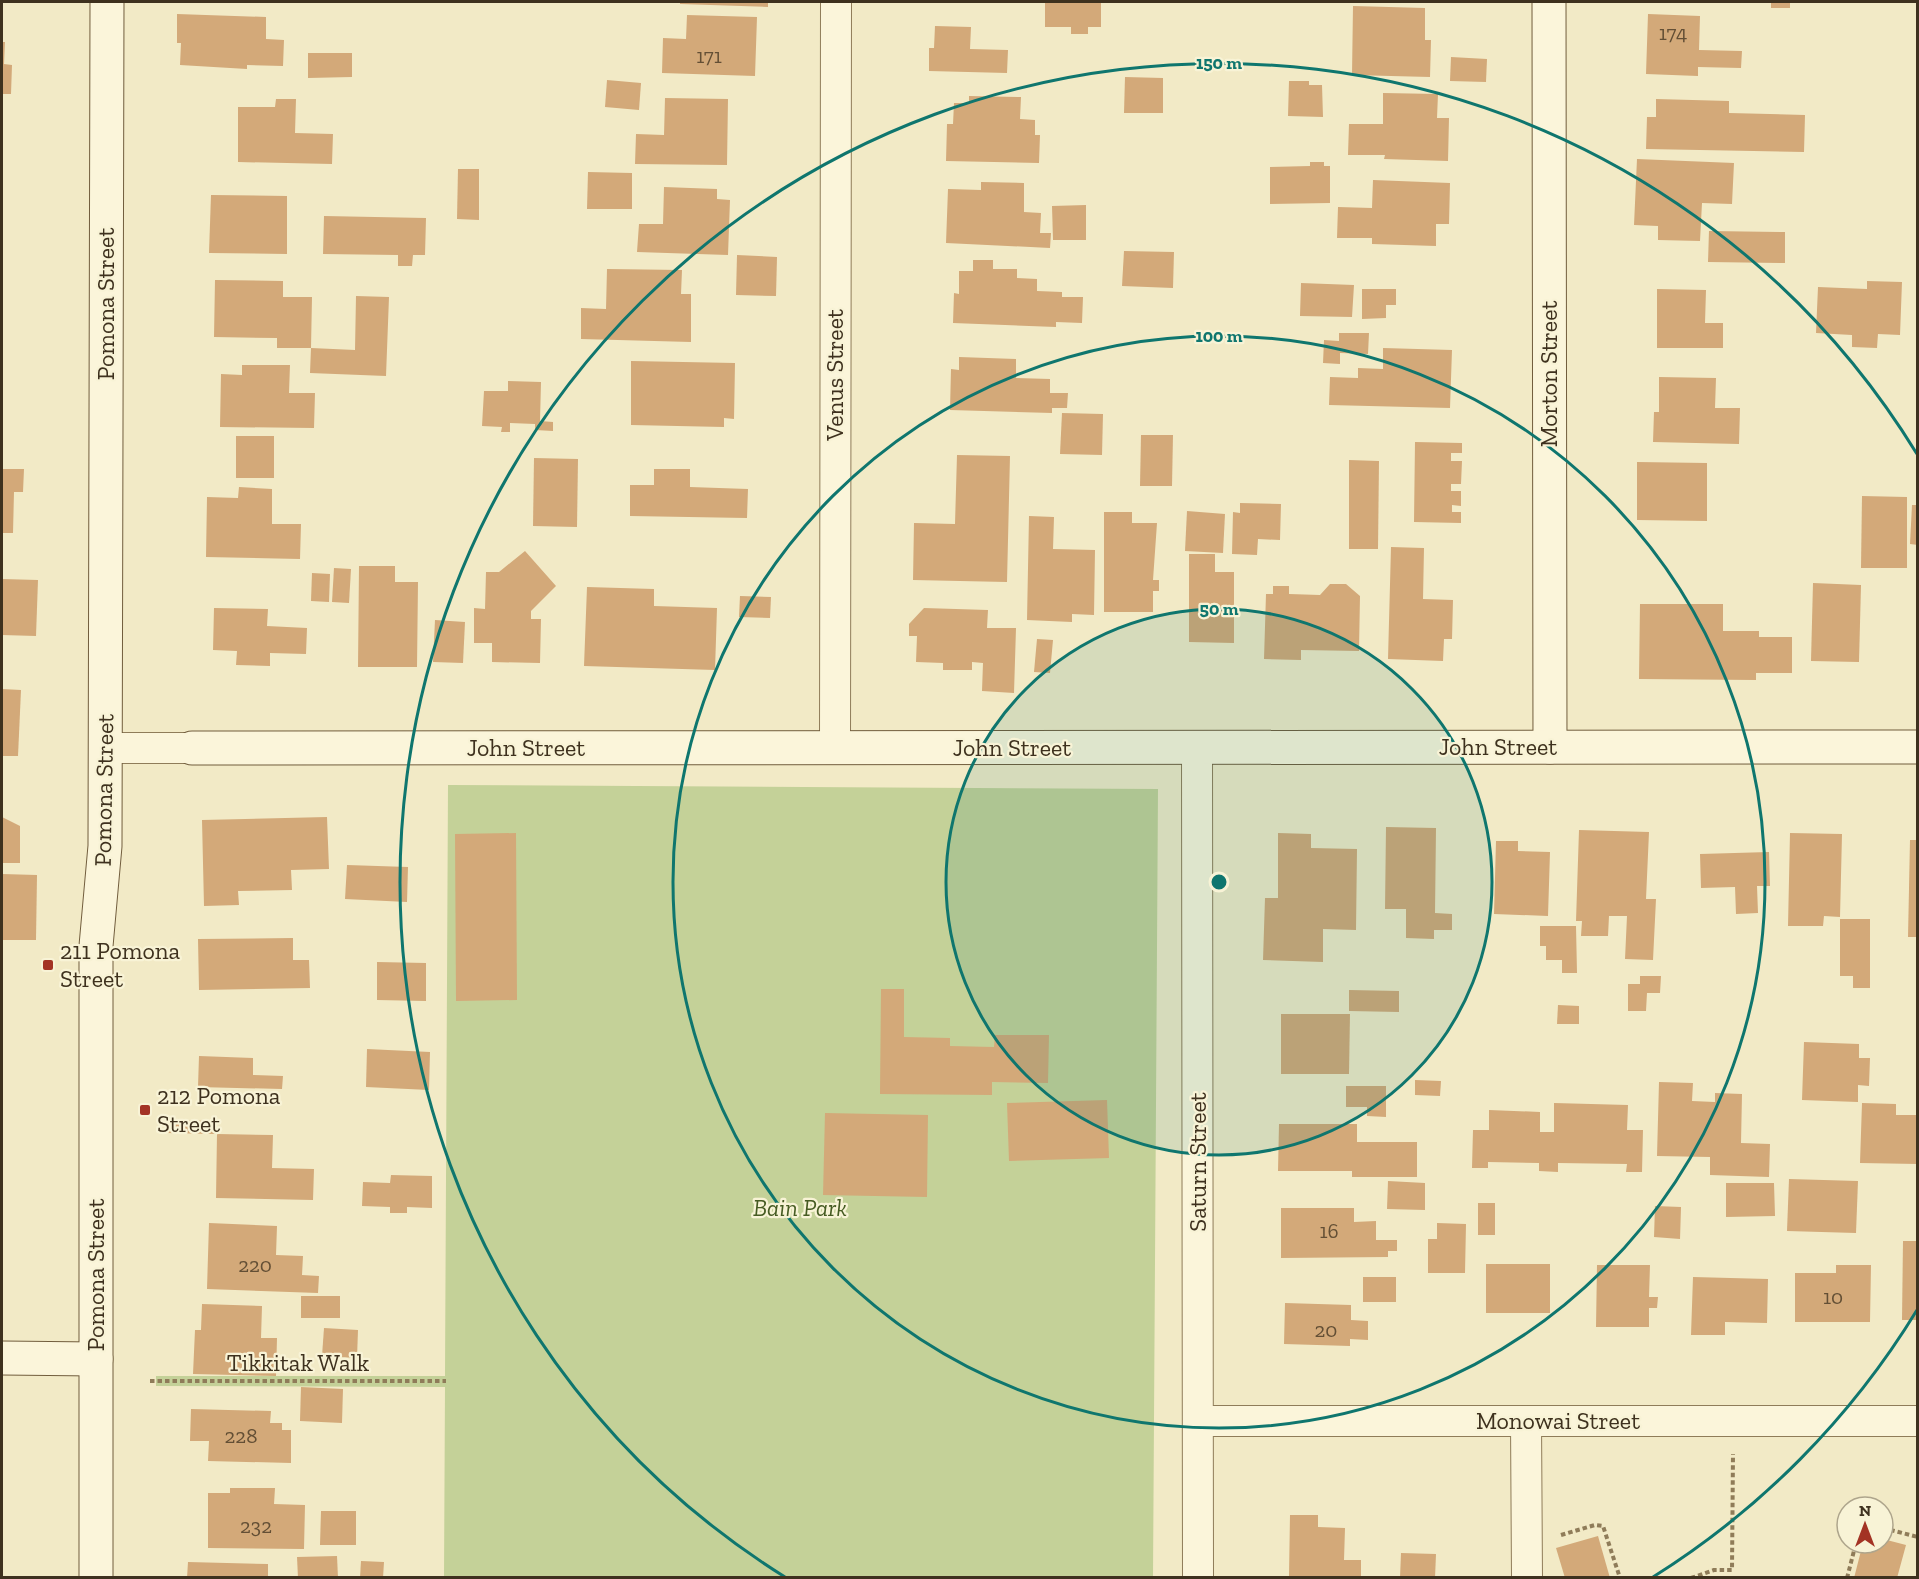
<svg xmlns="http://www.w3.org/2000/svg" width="1919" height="1579" viewBox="0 0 1919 1579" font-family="'Zilla Slab',serif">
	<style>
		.green { fill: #c4d198 }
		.building { fill: #d3a979 }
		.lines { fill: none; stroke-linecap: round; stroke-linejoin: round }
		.street-casing { stroke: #8f7c59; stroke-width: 32 }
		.secondary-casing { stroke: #715d3d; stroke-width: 35 }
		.path { stroke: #8f7c59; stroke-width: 4; stroke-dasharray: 4.5 3; stroke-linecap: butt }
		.street { stroke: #fbf5da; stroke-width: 30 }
		.secondary { stroke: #fbf5da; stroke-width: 33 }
		.ring { fill: none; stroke: #0f766e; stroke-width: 3 }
		.poi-dot { fill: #a33324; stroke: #f8f3d6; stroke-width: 2 }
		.labels { text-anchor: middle; stroke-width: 4.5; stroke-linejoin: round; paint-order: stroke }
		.number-label { font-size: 21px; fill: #634f35 }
		.street-label { font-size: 24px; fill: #3e311e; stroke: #f8f3d6 }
		.poi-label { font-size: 24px; fill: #3e311e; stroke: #f8f3d6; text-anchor: start }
		.park-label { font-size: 24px; font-style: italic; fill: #475c23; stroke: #f8f3d6 }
		.centre { fill: #0f766e; stroke: #f8f3d6; stroke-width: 3 }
		.ring-label { font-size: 18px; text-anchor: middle; font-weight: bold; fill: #0f766e; stroke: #f8f3d6; stroke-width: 4.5; stroke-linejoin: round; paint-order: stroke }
	</style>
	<rect width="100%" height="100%" fill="#f2eac6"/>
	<path class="green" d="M448,785L1158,789L1153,1577H444L445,1387L156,1386V1376H445Z"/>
	<g class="building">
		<path d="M680,2H768V7L680,4Z"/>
		<path d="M1045,2H1101V27H1088V34H1071V27H1045Z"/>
		<rect x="1771" y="2" width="19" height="6"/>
		<path d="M1353,6L1425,8V40H1431L1430,77L1352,75Z"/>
		<path d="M177,14L266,17V39L284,40L283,66L247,65V69L180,65L181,43H177Z"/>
		<path d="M1648,14L1700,16L1699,50L1742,51L1741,68L1698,67V76L1646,74Z"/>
		<path d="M687,15L757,17L755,76L662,73L663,38L686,39Z"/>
		<path d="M935,26L971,27L970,49L1008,50L1007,73L929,71V48H934Z"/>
		<path d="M2,42H5L4,64L12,65L11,94H2Z"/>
		<path d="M308,53H352V77L308,78Z"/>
		<path d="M1451,57L1487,59L1486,82L1450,81Z"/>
		<path d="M1125,77L1163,78V113H1124Z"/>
		<path d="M607,80L641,83L639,110L605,107Z"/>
		<path d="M1289,81H1309V85H1322L1323,117L1288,116Z"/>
		<path d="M1383,93L1438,94L1437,118H1449L1448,161L1384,159L1385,155H1348L1349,124H1383Z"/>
		<path d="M969,96L1021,97L1020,119L1035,120V135H1040L1039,163L946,161L947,124H953L954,103H969Z"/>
		<path d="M665,98L728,99L727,165L635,164L636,134L664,135Z"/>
		<path d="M276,99H296L295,133L333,134L332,164L238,162V107H275Z"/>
		<path d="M1656,99L1729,101V113L1805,115L1804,152L1646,149L1647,117H1656Z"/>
		<path d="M1637,159L1734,163L1732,204L1702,203L1700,241L1658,240V226L1634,225Z"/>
		<path d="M1310,162H1324V166H1330V203L1270,204V167L1310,166Z"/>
		<path d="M458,169H479V220L457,219Z"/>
		<path d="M588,172L632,173V209H587Z"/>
		<path d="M1373,180L1450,183L1449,224H1436V246L1372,244V238H1337L1338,207L1372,208Z"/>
		<path d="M981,182L1024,183V212L1041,213L1040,233H1051L1050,248L946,243L948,189L981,190Z"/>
		<path d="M664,187L717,189V199L730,200L728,255L637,252L639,224H663Z"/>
		<path d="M211,195L287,196V254L209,253Z"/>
		<path d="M1086,205V240H1053L1052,206Z"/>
		<path d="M324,216L426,218L425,255H413L412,266H398V255L323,254Z"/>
		<path d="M1709,231L1785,232V263L1708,262Z"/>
		<path d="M1124,251L1174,252L1173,288L1122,286Z"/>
		<path d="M737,255L777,257L776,296L736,295Z"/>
		<path d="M973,260H993V269H1017V278L1037,279V291L1062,292V297H1083L1082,323L1056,322V327L953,323L954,293L959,294V271H973Z"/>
		<path d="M607,269L682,270L681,294H691V342L581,339V308L606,309Z"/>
		<path d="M215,280L283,281V297H312L311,348H277V338L214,337Z"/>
		<path d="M1867,281L1902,282L1900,335L1878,334L1877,348L1852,347V335L1816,333L1818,287L1867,289Z"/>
		<path d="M1301,283L1354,285L1352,317L1300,316Z"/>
		<path d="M1362,289H1396V305H1386V318L1362,319Z"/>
		<path d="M1657,289L1706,290L1705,323H1723V348H1657Z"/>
		<path d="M356,296L389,297L386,376L310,373L311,348L355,350Z"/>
		<path d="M1339,333H1369L1368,354L1340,353V364L1323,363L1324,340L1339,341Z"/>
		<path d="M1383,348L1452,350L1450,408L1329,405L1330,377L1358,378V368L1383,369Z"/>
		<path d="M959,357L1016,359V378L1050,379V393H1068L1067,408H1052V413L950,410L951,369L959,370Z"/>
		<path d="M631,361L735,363L734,419L724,418V427L631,425Z"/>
		<path d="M242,365H290L289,393H315L314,428L220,427L221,374L242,375Z"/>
		<path d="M1659,377L1716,378L1715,408H1740L1739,444L1653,442L1654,412H1659Z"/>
		<path d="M508,381L541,382L540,421L553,422V431L535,430V424L510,423V432H501L502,427L482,426L484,391H508Z"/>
		<path d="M1062,413L1103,414L1102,455L1060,454Z"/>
		<path d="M1141,435H1173L1172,486H1140Z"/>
		<rect x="236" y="436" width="38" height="42"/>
		<path d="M1415,442L1462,443V453H1451V461H1462L1461,484H1451V491H1461V506L1452,505V512H1461V523L1414,522Z"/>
		<path d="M957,455L1010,456L1007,582L913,580L914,523L955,524Z"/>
		<path d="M534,458L578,459L577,527L533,526Z"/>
		<path d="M1349,460L1379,461L1378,549H1349Z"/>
		<path d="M1637,462L1707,463V521L1637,520Z"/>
		<path d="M2,469H24L23,492H14L13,533H2Z"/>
		<path d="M654,469H690V487L748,489L747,518L630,516V485H654Z"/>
		<path d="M239,487L272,489V524H301L300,559L206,557L207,497L238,498Z"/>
		<path d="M1862,496L1907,497V568H1861Z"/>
		<path d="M1240,503L1281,504L1280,540L1258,539L1257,555L1232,554L1233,512L1240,513Z"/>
		<path d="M1912,505H1918V545L1910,544Z"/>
		<path d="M1187,511L1225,514L1223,553L1185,551Z"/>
		<path d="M1104,512H1132V523H1157L1153,580H1159V591H1153V612H1104Z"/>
		<path d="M1029,516L1054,517L1053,549L1095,550L1094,615L1072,614V622L1027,620Z"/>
		<path d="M1391,547L1424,548L1423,599L1453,600L1452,639H1444L1443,661L1388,659Z"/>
		<path d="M525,551L556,586L531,611V619H541L540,663L492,662V643H474V608L485,609L486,572H499Z"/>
		<path d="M1189,554H1215V572H1234V643L1189,642Z"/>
		<path d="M359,566H395V582H418L417,667H358Z"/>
		<path d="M334,568L351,569L349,603L332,602Z"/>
		<path d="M312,573L330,574L329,602L311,601Z"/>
		<path d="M2,579L38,580L36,636L2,635Z"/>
		<path d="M1813,583L1861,585L1859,662L1811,661Z"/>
		<path d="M1330,584H1346L1360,596L1359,651L1301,650V660L1264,659L1266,594H1273V586H1289V594L1320,595Z"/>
		<path d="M587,587L654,589V606L717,608L715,670L584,666Z"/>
		<path d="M740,596L771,597L770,618L739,617Z"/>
		<path d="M1640,604H1723V631H1759V637H1792V673H1756V680L1639,679Z"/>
		<path d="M214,608L268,609L267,626L307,628L306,654L270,653V666L236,665L237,651L213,650Z"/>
		<path d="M924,608L988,610L987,628H1016L1014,693L982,691L983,663L972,662V670H943V663L916,662L917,636H909V624Z"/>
		<path d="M435,620L465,622L463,663L433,662Z"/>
		<path d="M1037,639L1053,640L1050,673L1034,672Z"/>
		<path d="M2,689L21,690L18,756H2Z"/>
		<path d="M2,817L20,826V863H2Z"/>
		<path d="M327,817L329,869L291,870L292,890L238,891L239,905L204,906L202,820Z"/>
		<path d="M1386,827L1436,828L1435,913L1452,914V930H1434V939L1406,938V909H1385Z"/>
		<path d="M1579,830L1649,832L1646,899H1656L1653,960L1625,959L1627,916H1609L1608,936H1581L1582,921H1576Z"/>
		<path d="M516,833L517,1000L456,1001L455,834Z"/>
		<path d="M1278,833L1311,834V848L1357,849L1356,930L1323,929V962L1263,960L1265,898H1278Z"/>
		<path d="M1790,833L1842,834L1840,917L1824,916L1823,926H1788Z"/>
		<path d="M1910,840H1918V937H1908Z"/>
		<path d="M1496,841H1518V851L1550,852L1548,916L1494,914Z"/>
		<path d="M1769,852L1770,886H1757L1758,913L1736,914L1735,887L1701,888L1700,854Z"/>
		<path d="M347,865L408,867L407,902L345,899Z"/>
		<path d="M2,874L37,875L36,940H2Z"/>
		<path d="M1840,919H1870V988H1853V976H1840Z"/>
		<path d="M1540,926H1576L1577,973H1562V960H1546V946H1540Z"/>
		<path d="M293,938V960H309L310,988L199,990L198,939Z"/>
		<path d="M377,962L426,963V1001L377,1000Z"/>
		<path d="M1640,976H1661L1660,993H1647L1646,1011H1628V984H1640Z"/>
		<path d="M881,989H904V1037L950,1038V1046L994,1047L995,1035H1049L1048,1083L992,1082V1095L880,1094Z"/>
		<path d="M1349,990L1399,991V1012L1349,1011Z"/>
		<path d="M1558,1005L1579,1006V1024H1557Z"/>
		<path d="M1281,1014H1350L1349,1074H1281Z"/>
		<path d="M1804,1042L1859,1044V1058H1870L1869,1086L1858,1085V1102L1802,1100Z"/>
		<path d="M367,1049L430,1052L429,1090L366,1087Z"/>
		<path d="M199,1056L253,1058V1075L283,1076L282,1089L198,1087Z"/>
		<path d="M1415,1080L1441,1081L1440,1096L1415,1095Z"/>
		<path d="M1659,1082L1693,1083L1692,1101L1715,1102V1093L1742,1094L1741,1143L1770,1144L1769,1177L1710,1175V1157L1657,1156Z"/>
		<path d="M1346,1086H1386V1117L1367,1116V1107H1346Z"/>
		<path d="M1107,1100L1109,1158L1009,1161L1007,1103Z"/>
		<path d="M1554,1103L1628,1105L1627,1130H1643L1642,1172H1626L1627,1164L1558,1163V1172L1539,1171V1163L1488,1162V1168H1472L1473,1130H1489V1110L1540,1112V1132H1554Z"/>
		<path d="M1862,1103L1896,1104V1115H1918V1164L1860,1163Z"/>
		<path d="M825,1113L928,1115L927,1197L823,1195Z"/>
		<path d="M167,1120L216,1121V1134L167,1133Z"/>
		<path d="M1279,1124H1357V1142H1417V1177H1352V1171H1278Z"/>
		<path d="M217,1134L273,1135L272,1168L314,1169L313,1200L216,1198Z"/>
		<path d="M391,1175L432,1176V1208L407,1207V1213H390V1207L362,1206L363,1182L390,1183Z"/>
		<path d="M1789,1179L1858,1181L1856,1233L1787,1231Z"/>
		<path d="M1388,1181L1425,1183V1210L1387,1209Z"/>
		<path d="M1726,1183H1774L1775,1216L1726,1217Z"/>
		<rect x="1478" y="1203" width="17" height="32"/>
		<path d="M1655,1206L1681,1207L1680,1239L1654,1237Z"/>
		<path d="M1281,1208H1354V1222L1376,1221V1240H1397V1251H1388V1257L1281,1258Z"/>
		<path d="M209,1223L277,1226L276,1255L303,1256L302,1275L319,1276L318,1293L207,1289Z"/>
		<path d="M1437,1223L1466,1224L1465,1273H1428V1239H1437Z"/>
		<path d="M1903,1241H1918V1320H1902Z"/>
		<rect x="1486" y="1264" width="64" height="49"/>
		<path d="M1597,1265H1650L1649,1297H1658L1657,1308H1649V1327H1596Z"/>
		<path d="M1836,1265H1871L1870,1322H1795V1273H1836Z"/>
		<rect x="1363" y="1277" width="33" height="25"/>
		<path d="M1693,1277L1768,1279L1767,1323L1725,1322V1335H1691Z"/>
		<rect x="301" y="1296" width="39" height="22"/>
		<path d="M1285,1303L1351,1305V1320L1368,1321V1340L1350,1339V1346L1284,1344Z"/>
		<path d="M202,1304L262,1306L261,1338H277L276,1376L193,1374L195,1330H201Z"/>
		<path d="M324,1328L358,1330L357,1358L322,1356Z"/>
		<path d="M301,1387L343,1389L342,1423L300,1421Z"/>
		<path d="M191,1409L271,1411L270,1423H282V1430H291V1463L208,1461L209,1441H190Z"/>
		<path d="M230,1488H275L274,1504L305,1505L304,1549L208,1548V1493H230Z"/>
		<path d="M321,1511H356V1545H320Z"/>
		<path d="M1290,1515H1318V1527L1345,1528L1344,1560H1361V1577L1289,1576Z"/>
		<path d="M1598,1536L1610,1578H1565L1556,1548Z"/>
		<path d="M1883,1539L1906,1545L1897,1578H1854L1863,1543H1883Z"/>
		<path d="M1401,1553L1436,1554L1435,1578H1400Z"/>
		<path d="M337,1556L338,1578H298L297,1557Z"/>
		<path d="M361,1561L384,1562L383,1578H360Z"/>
		<path d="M188,1562L268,1564V1578H187Z"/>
	</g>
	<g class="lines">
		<defs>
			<g id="street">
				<path d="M1197,747L1198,1578"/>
				<path d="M106,748H192"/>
				<path d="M835,749L836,2"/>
				<path d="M1198,1421H1918"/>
				<path d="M1526,1421L1527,1578"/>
			</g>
			<g id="secondary">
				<path d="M1549,2L1550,747"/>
				<path d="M192,748L1918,747"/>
				<path d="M2,1358L96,1359"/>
				<path d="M96,1578V946L105,846L107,2"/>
			</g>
		</defs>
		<use href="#street" class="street-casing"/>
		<use href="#secondary" class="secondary-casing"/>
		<g class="path">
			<path d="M150,1381H446"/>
			<path d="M1883,1528L1918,1537"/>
			<path d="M1561,1535L1595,1525L1603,1526L1620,1578"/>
			<path d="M1691,1578L1714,1570H1732L1733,1454"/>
			<path d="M1847,1578L1856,1543"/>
		</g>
		<use href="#street" class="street"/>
		<use href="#secondary" class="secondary"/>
	</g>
	<circle cx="1219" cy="882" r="273" fill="#0f766e" fill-opacity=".12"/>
	<g class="ring">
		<circle cx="1219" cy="882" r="273"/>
		<circle cx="1219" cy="882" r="546"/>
		<path d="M1917 1310A819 819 0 0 1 1653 1577M785 1577A819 819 0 1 1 1917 454"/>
	</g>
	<g class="poi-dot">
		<rect x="42" y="959" width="12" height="12" rx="3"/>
		<rect x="139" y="1104" width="12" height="12" rx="3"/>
	</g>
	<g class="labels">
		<g class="number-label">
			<text x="1673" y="40">174</text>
			<text x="709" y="63">171</text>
			<text x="1329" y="1238">16</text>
			<text x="255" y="1272">220</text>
			<text x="1833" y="1304">10</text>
			<text x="1326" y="1337">20</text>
			<text x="241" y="1443">228</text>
			<text x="256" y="1533">232</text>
		</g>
		<g class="street-label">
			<text transform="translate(106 304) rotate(-90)" y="8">Pomona Street</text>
			<text transform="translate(1549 374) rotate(-90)" y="8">Morton Street</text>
			<text transform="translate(835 375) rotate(-90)" y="8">Venus Street</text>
			<text x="1498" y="755">John Street</text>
			<text x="526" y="756">John Street</text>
			<text x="1012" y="756">John Street</text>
			<text transform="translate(104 790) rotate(-89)" y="8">Pomona Street</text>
			<text transform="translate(1198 1162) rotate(-90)" y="8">Saturn Street</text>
			<text transform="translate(96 1275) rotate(-90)" y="8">Pomona Street</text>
			<text x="298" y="1371">Tikkitak Walk</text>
			<text x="1558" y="1429">Monowai Street</text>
		</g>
		<g class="poi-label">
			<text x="60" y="959">211 Pomona<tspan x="60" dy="28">Street</tspan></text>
			<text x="157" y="1104">212 Pomona<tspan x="157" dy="28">Street</tspan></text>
		</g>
		<g class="park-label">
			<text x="800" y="1216">Bain Park</text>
		</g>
	</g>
	<circle cx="1219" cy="882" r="9" class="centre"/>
	<g class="ring-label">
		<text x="1219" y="69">150 m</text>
		<text x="1219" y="342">100 m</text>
		<text x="1219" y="615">50 m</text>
	</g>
	<rect width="1919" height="1579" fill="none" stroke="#3e311e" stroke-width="6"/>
	<g transform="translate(1865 1525)"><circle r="28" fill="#f8f3d6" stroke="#aea58c" stroke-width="1.5"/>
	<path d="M0-4.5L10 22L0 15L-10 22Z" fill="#a33324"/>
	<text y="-9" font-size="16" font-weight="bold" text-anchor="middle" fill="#3e311e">N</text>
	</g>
</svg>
